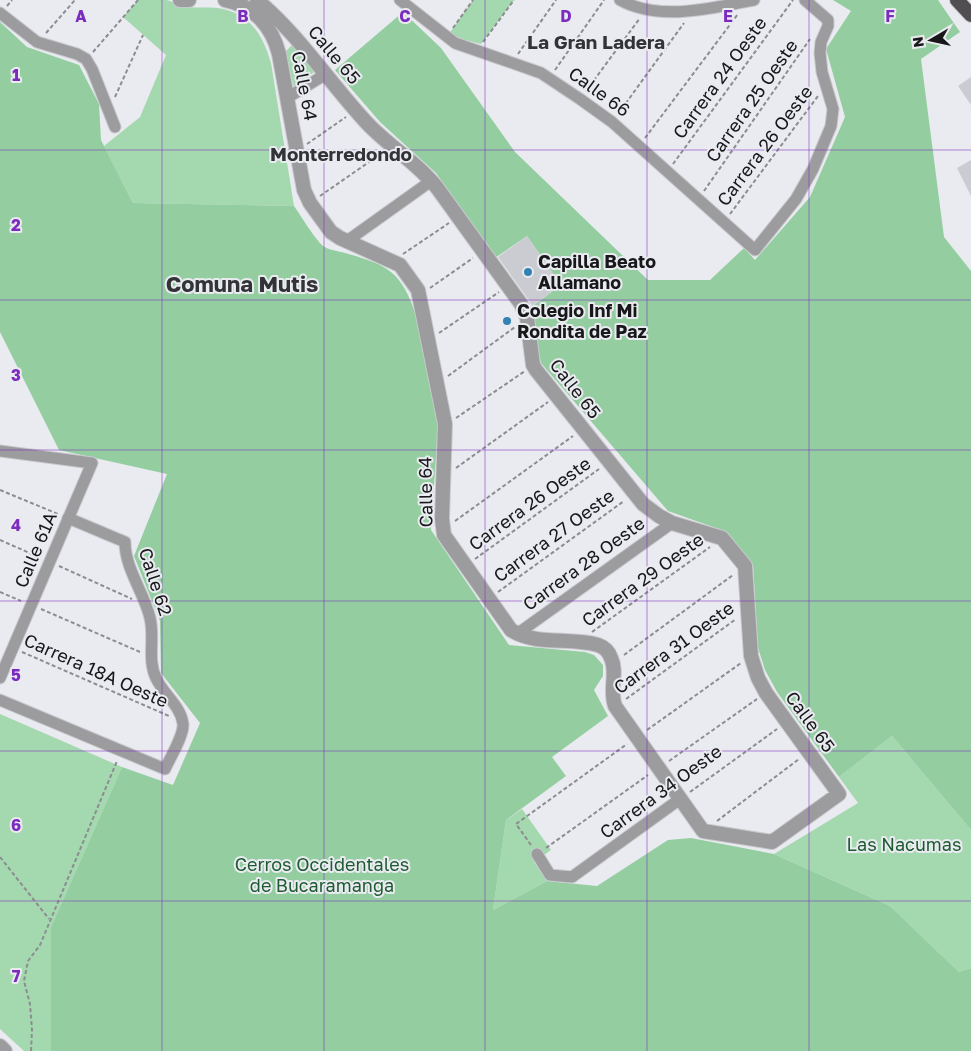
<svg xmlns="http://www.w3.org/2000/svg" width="971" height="1051" viewBox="0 0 971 1051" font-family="'Golos Text',sans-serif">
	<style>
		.green { fill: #a4d8ae }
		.forest { fill: #94cea0 }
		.building { fill: #cbccd1 }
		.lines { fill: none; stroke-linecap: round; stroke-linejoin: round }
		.minor-casing { stroke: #c8c9ce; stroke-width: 13 }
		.tertiary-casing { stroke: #c8c9ce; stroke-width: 16 }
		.trunk-casing { stroke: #c8c9ce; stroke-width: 16 }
		.path { stroke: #8c8d91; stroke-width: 2; stroke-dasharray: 4 2.5; stroke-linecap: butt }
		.minor { stroke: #9c9b9d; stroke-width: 11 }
		.tertiary { stroke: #9c9b9d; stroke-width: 14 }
		.trunk { stroke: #504e51; stroke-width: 14 }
		.grid { fill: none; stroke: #7b2cbf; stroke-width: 1; stroke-opacity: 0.55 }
		.poi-dot { fill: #3283b4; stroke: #e9ebf0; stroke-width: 2 }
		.labels { text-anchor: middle; stroke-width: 4; stroke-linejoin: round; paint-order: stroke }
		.street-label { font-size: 18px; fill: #18181a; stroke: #e9ebf0 }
		.poi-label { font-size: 18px; font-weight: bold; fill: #18181a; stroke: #e9ebf0; text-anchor: start }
		.park-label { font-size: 18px; fill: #1e5b31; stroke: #e9ebf0 }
		.neighbourhood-label { font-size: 19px; font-weight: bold; fill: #313336; stroke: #e9ebf0 }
		.district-label { font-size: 22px; font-weight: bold; fill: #313336; stroke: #e9ebf0 }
		.grid-label { font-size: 16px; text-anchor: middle; font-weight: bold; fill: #7b2cbf; stroke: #e9ebf0; stroke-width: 4; stroke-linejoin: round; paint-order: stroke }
	</style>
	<rect width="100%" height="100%" fill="#e9ebf0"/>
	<g class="green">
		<path d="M138,0C147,0 157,0 166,0C173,1 179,6 187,7C198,8 208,7 218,8C250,13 263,35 271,63L294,206L133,203L104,146L140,117L166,55L123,17Z"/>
		<path d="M473,0H514L481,44L465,40L449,34Z"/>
		<path d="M293,44L314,72L294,88L285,52Z"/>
		<path d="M0,714L122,767L51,927V1051H24L0,1029Z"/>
		<path d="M892,736L971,830V968L959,972L890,906L774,854L858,803L839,777Z"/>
		<path d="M522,809L551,850L534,862L547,881L493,910L506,820Z"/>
	</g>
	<g class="forest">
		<path d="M833,0H938L960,32L921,59L944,237L971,271V830L892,736L839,777L777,692L765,670L758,648L753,565L727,532L668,511L541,363L530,308L561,285L527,236L495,258L436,173L380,122L335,70L403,12L441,48L515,152L648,280H710L744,248L755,260L810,197L845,117L826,49L851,11Z"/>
		<path d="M0,22L27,47L79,65L99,104L101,140L133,203L294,206C301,216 315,239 323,246C328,250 339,251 345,253C388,265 401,271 416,315L438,427L431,530L509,645L585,652L594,655L603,665V676L594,690L608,716L552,757L566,776L506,820L493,910L547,881L597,886L668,840L691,838L774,854L890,906L959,972L971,968V1051H51V927L122,767L173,785L200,723L161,673L160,621L134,556L167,474L59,450L0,332Z"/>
	</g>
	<g class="building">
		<path d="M971,77V105L958,86Z"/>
		<path d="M971,160V196L957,168Z"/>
		<path d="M527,236L561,285L532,306L528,299L498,257Z"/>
	</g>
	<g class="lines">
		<defs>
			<g id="minor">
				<path d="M400,0L455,43L541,73L580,99L612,122L755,250L796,199L813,169L831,126L833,109L822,72L820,53L821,42L828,26V20L805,0"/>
				<path d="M620,0C660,22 712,8 754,0"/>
				<path d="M0,13L37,42L77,54L86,59L92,69L115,127"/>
				<path d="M287,98L326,74"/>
				<path d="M347,241L431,181"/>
				<path d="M0,451L92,463L0,678"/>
				<path d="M517,634L672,523"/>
				<path d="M0,700L165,769C170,758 184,735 183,724C181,706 163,694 156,678C147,660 155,637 150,618C144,592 125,569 125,542L68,518"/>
				<path d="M537,854L550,875L572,877L680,799"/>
			</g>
			<g id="tertiary">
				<path d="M180,0H189"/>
				<path d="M225,0C253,5 272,26 279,54L304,190L310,203L331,232L340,238L400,265L418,290L445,424L442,519L444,535L511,630C536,646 570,637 598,645C604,647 609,652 611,658C618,673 609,689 615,706L703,831L772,842L839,794L766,693L758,678L751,656L745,566L722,538L672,523L659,516L643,504L536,370L533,365L527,318L521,304L438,189C418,163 388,146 366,122C329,82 299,35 257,0"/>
				<path d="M0,1046L5,1051"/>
			</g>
			<path id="trunk" d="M957,0L971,15"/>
		</defs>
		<use href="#minor" class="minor-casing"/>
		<use href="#tertiary" class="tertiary-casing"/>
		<use href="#trunk" class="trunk-casing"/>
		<g class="path">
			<path d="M7,6L12,0"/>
			<path d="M453,28L473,0"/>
			<path d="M46,33L75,0"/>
			<path d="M483,42L514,0"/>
			<path d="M93,52L138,0"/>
			<path d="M518,54L556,0"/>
			<path d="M555,70L604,0"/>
			<path d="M586,91L640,18"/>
			<path d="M115,97L143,35"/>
			<path d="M618,114L684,23"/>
			<path d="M645,138L738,14"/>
			<path d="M307,144L346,117"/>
			<path d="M673,164L793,0"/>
			<path d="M704,191L810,39"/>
			<path d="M320,196L382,153"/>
			<path d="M730,214L818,96"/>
			<path d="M403,254L449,223"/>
			<path d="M430,288L473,258"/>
			<path d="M439,333L499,292"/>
			<path d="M448,376L515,327"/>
			<path d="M456,418L525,371"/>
			<path d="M456,468L548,402"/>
			<path d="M0,490L58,514"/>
			<path d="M455,521L573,436"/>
			<path d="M0,540L41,558"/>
			<path d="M475,559L599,469"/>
			<path d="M59,566L132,599"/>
			<path d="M0,592L21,601"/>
			<path d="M498,592L624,501"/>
			<path d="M41,609L140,652"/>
			<path d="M592,632L710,547"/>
			<path d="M22,652L169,716"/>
			<path d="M624,655L733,575"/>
			<path d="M626,699L736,619"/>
			<path d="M647,730L741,663"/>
			<path d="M669,761L757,699"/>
			<path d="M690,792L777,729"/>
			<path d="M717,821L799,759"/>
			<path d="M531,845L516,824L627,744"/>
			<path d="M546,848L648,775"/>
			<path d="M0,857L49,919"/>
			<path d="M31,1051L32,1030L30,1004L24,981L28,961L40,945L117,761"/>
		</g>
		<use href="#minor" class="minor"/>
		<use href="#tertiary" class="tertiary"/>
		<use href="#trunk" class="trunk"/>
	</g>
	<path class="grid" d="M162,0V1051M324,0V1051M485,0V1051M647,0V1051M809,0V1051M0,150H971M0,300H971M0,450H971M0,601H971M0,751H971M0,901H971"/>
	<g class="poi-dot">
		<circle cx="528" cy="272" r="5"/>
		<circle cx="507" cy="321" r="5"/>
	</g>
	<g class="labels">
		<g class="street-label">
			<text transform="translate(334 55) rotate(50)" y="6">Calle 65</text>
			<text transform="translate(720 78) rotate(-54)" y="6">Carrera 24 Oeste</text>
			<text transform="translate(304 86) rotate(79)" y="6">Calle 64</text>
			<text transform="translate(599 92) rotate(36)" y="6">Calle 66</text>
			<text transform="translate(752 101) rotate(-55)" y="6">Carrera 25 Oeste</text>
			<text transform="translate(765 146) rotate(-53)" y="6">Carrera 26 Oeste</text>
			<text transform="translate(575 389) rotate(52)" y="6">Calle 65</text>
			<text transform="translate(426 492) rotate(-91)" y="6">Calle 64</text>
			<text transform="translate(530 504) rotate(-36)" y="6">Carrera 26 Oeste</text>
			<text transform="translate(554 536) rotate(-36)" y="6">Carrera 27 Oeste</text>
			<text transform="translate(36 550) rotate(-67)" y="6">Calle 61A</text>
			<text transform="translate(584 564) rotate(-36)" y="6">Carrera 28 Oeste</text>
			<text transform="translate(643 580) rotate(-36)" y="6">Carrera 29 Oeste</text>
			<text transform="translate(155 582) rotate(72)" y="6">Calle 62</text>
			<text transform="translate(674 648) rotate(-36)" y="6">Carrera 31 Oeste</text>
			<text transform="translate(96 671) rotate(24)" y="6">Carrera 18A Oeste</text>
			<text transform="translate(810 722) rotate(54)" y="6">Calle 65</text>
			<text transform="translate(661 792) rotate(-36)" y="6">Carrera 34 Oeste</text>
		</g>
		<g class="poi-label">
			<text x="538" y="268">Capilla Beato<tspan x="538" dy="21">Allamano</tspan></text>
			<text x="517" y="317">Colegio Inf Mi<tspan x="517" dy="21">Rondita de Paz</tspan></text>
		</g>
		<g class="park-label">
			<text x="904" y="851">Las Nacumas</text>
			<text x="322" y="871">Cerros Occidentales<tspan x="322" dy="21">de Bucaramanga</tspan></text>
		</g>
		<g class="neighbourhood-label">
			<text x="596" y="49">La Gran Ladera</text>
			<text x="341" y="161">Monterredondo</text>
		</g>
		<g class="district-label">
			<text x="242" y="292">Comuna Mutis</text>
		</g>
	</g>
	<g class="grid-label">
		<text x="81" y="22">A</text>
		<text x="243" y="22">B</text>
		<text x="405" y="22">C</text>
		<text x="566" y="22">D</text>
		<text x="728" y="22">E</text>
		<text x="890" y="22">F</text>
		<text x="16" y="81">1</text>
		<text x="16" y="231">2</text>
		<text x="16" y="381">3</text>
		<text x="16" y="531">4</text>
		<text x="16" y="681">5</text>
		<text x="16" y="831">6</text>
		<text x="16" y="982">7</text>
	</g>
	<g transform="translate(931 40) rotate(261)" stroke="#e9ebf0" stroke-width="4" paint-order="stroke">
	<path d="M0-4L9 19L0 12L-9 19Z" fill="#18181a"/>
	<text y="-8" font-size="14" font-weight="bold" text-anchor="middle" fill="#18181a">N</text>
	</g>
</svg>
